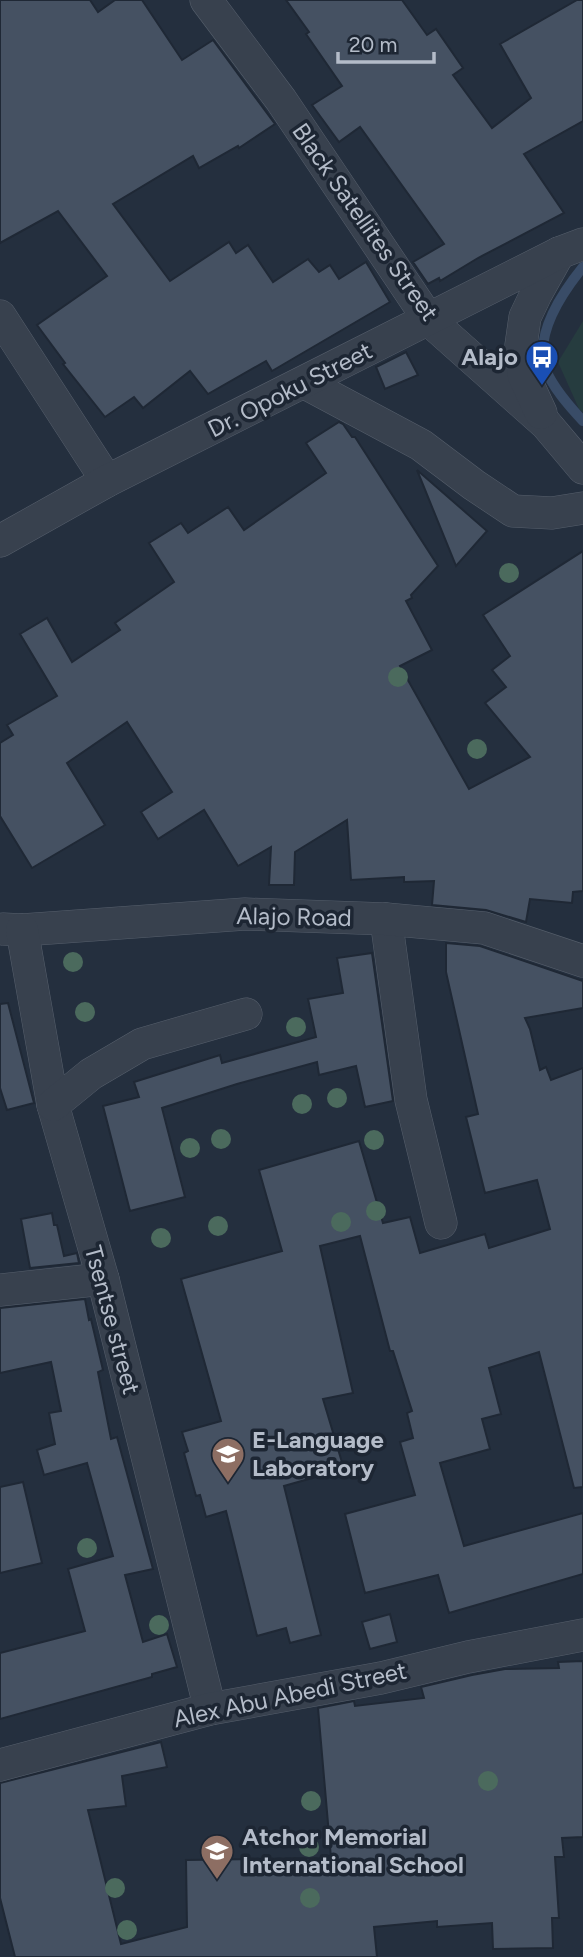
<svg xmlns="http://www.w3.org/2000/svg" width="583" height="1957" viewBox="0 0 583 1957" font-family="Figtree,sans-serif">
	<style>
		.green { fill: #263c3f }
		.lines { fill: none; stroke-linecap: round; stroke-linejoin: round }
		.stream { stroke: #394c67; stroke-width: 10 }
		.building { fill: #455162; stroke: #1f2835; stroke-width: 2 }
		.minor-casing { stroke: #565f6c; stroke-width: 33 }
		.minor { stroke: #38414e; stroke-width: 32 }
		.tree { fill: #4b6a5d }
		.labels { text-anchor: middle; stroke-width: 7; stroke-linejoin: round; paint-order: stroke }
		.street-label { font-size: 24px; fill: #b4bcc9; stroke: #1d2633 }
		.poi-label { font-size: 24px; font-weight: bold; fill: #b4bcc9; stroke: #1d2633; text-anchor: start }
	</style>
	<rect width="100%" height="100%" fill="#242f3e"/>
	<path class="green" d="M583,321V412L579,409L558,362Z"/>
	<g class="lines">
		<path class="stream" d="M583,267C562,293 535,333 545,367C551,386 570,407 583,421"/>
	</g>
	<g class="building">
		<path d="M0,0H90L98,12L115,0H142L182,60L213,40L275,124L239,148L238,146L199,168L193,156L113,204L170,281L229,242L236,253L248,245L273,282L308,259L319,272L330,265L339,279L366,262L390,302L272,371L266,361L208,394L190,371L143,408L134,397L105,417L63,364L65,363L37,325L107,276L58,211L0,243Z"/>
		<path d="M286,0H402L427,35L436,29L463,68L453,75L492,128L531,98L500,44L577,0H583V121L524,154L564,213L478,258L440,281L439,278L428,284L413,262L444,244L360,127L339,142L312,105L342,86L306,34L309,32Z"/>
		<path d="M406,352L418,375L385,389L376,367Z"/>
		<path d="M339,422L343,424L352,437H355L438,566L411,595L412,598L406,601L432,650L400,666L469,789L530,757L485,703L506,687L492,670L510,656L483,615L583,551V891L573,892L572,903L530,899L526,922L486,910L432,905L434,881L404,882V877L351,880L347,820L295,852L294,885H269L271,847L238,866L204,810L158,839L141,812L172,792L127,722L67,763L105,825L32,868L0,816V743L13,735L7,725L57,696L20,634L47,618L72,662L120,630L115,623L174,582L149,543L181,523L188,533L228,507L244,530L326,473L306,443Z"/>
		<path d="M417,470L487,531L456,566Z"/>
		<path d="M446,943L480,946L583,981V1008L525,1018L530,1029L540,1070L546,1067L551,1080L583,1068V1487L574,1488L539,1352L489,1368L501,1414L482,1419L490,1449L440,1463L464,1546L583,1513V1574L449,1613L438,1575L365,1593L345,1514L415,1495L400,1442L413,1438L407,1413L412,1411L393,1351H390L360,1236L320,1246L353,1393L323,1399L344,1469L284,1486L321,1635L290,1643L286,1628L257,1636L226,1511L206,1517L200,1495L196,1496L184,1453L188,1451L182,1432L221,1421L181,1279L282,1251L259,1170L359,1141L383,1223L410,1217L420,1253L485,1234L489,1248L550,1229L537,1180L485,1193L466,1117L478,1114L446,972Z"/>
		<path d="M372,953L393,1101L365,1107L356,1066L319,1075L317,1062L237,1084L162,1108L185,1197L130,1211L103,1106L139,1097L134,1082L220,1055L222,1063L316,1037L308,999L343,993L337,958Z"/>
		<path d="M8,1003L34,1103L7,1110L0,1088V1004Z"/>
		<path d="M52,1213L54,1225H57L64,1256L77,1253L79,1263L30,1268L21,1219Z"/>
		<path d="M85,1299L89,1320L91,1319L103,1370L98,1372L111,1439L117,1437L153,1569L125,1575L143,1642L167,1634L177,1667L152,1674V1677L0,1719V1653L85,1631L68,1569L113,1556L87,1463L44,1475L37,1450L55,1444L49,1413L61,1411L51,1362L0,1373V1308Z"/>
		<path d="M23,1482L42,1563L0,1573V1487Z"/>
		<path d="M390,1614L397,1642L370,1649L362,1622Z"/>
		<path d="M583,1661V1837L562,1838L564,1857H555L559,1918H552L553,1948L493,1949L492,1923L437,1927V1921L374,1927L377,1957H15L0,1898V1783L161,1742L167,1767L122,1776L126,1806L88,1810L121,1944L187,1927L186,1860L331,1858L318,1708L354,1701L355,1706L424,1698L421,1687L472,1675L505,1669L559,1668L558,1662Z"/>
	</g>
	<g class="lines">
		<defs>
			<g id="minor">
				<path d="M206,0L281,100L429,320L546,424L583,468"/>
				<path d="M0,316L107,481"/>
				<path d="M305,383L421,445L474,485L513,511L552,513L583,508"/>
				<path d="M541,413L524,376L521,345L525,317L536,294L559,253"/>
				<path d="M0,541L107,481L559,253L583,244"/>
				<path d="M386,919L411,1100L441,1223"/>
				<path d="M3,929L22,930L245,914L386,919L484,928L583,961"/>
				<path d="M22,930L53,1105L103,1279L210,1709"/>
				<path d="M53,1105L91,1074L142,1044L246,1014"/>
				<path d="M0,1290L103,1279"/>
				<path d="M0,1765L210,1709L381,1678L468,1657L583,1635"/>
			</g>
		</defs>
		<use href="#minor" class="minor-casing"/>
		<use href="#minor" class="minor"/>
	</g>
	<g class="tree">
		<circle cx="509" cy="573" r="10"/>
		<circle cx="398" cy="677" r="10"/>
		<circle cx="477" cy="749" r="10"/>
		<circle cx="73" cy="962" r="10"/>
		<circle cx="85" cy="1012" r="10"/>
		<circle cx="296" cy="1027" r="10"/>
		<circle cx="337" cy="1098" r="10"/>
		<circle cx="302" cy="1104" r="10"/>
		<circle cx="221" cy="1139" r="10"/>
		<circle cx="374" cy="1140" r="10"/>
		<circle cx="190" cy="1148" r="10"/>
		<circle cx="376" cy="1211" r="10"/>
		<circle cx="341" cy="1222" r="10"/>
		<circle cx="218" cy="1226" r="10"/>
		<circle cx="161" cy="1238" r="10"/>
		<circle cx="87" cy="1548" r="10"/>
		<circle cx="159" cy="1625" r="10"/>
		<circle cx="488" cy="1781" r="10"/>
		<circle cx="311" cy="1801" r="10"/>
		<circle cx="309" cy="1847" r="10"/>
		<circle cx="115" cy="1888" r="10"/>
		<circle cx="310" cy="1898" r="10"/>
		<circle cx="127" cy="1930" r="10"/>
	</g>
	<defs>
		<symbol id="bus-pin" viewBox="-11 -11 22 30"><path d="M0 17L-7.5 6A9.5 9.5 0 1 1 7.5 6Z" fill="#1a4fb4" stroke="#1d2633"/><path d="M-5-6H5V4H4V6H2V4H-2V6H-4V4H-5ZM-3.5-4V0h7V-4ZM-3.5 1.2v1.5H-2V1.2ZM2 1.2v1.5H3.5V1.2Z" fill="#fff"/></symbol>
		<symbol id="school-pin" viewBox="-11 -11 22 30"><path d="M0 17L-7.5 6A9.5 9.5 0 1 1 7.5 6Z" fill="#8d6e63" stroke="#1d2633"/><path d="M0-5L7-2L0 1L-7-2ZM-4 1L0 2.5L4 1V4Q0 6-4 4Z" fill="#fff"/></symbol>
	</defs>
	<g fill-rule="evenodd">
		<use href="#bus-pin" x="523" y="338" width="38" height="52"/>
		<use href="#school-pin" x="209" y="1435" width="38" height="52"/>
		<use href="#school-pin" x="198" y="1832" width="38" height="52"/>
	</g>
	<g class="labels">
		<g class="street-label">
			<text transform="translate(365 222) rotate(55)" y="8">Black Satellites Street</text>
			<text transform="translate(290 390) rotate(-27)" y="8">Dr. Opoku Street</text>
			<text transform="translate(294 917) rotate(1)" y="8">Alajo Road</text>
			<text transform="translate(112 1320) rotate(75)" y="8">Tsentse street</text>
			<text transform="translate(290 1695) rotate(-12)" y="8">Alex Abu Abedi Street</text>
		</g>
		<g class="poi-label">
			<text x="518" y="365" text-anchor="end">Alajo</text>
			<text x="252" y="1448">E-Language<tspan x="252" dy="28">Laboratory</tspan></text>
			<text x="242" y="1845">Atchor Memorial<tspan x="242" dy="28">International School</tspan></text>
		</g>
	</g>
	<path d="M338 52v10h96v-10" fill="none" stroke="#b4bcc9" stroke-width="3.5"/>
	<text x="349" y="52" font-size="21" fill="#b4bcc9" stroke="#1d2633" stroke-width="5" paint-order="stroke">20 m</text>
</svg>
